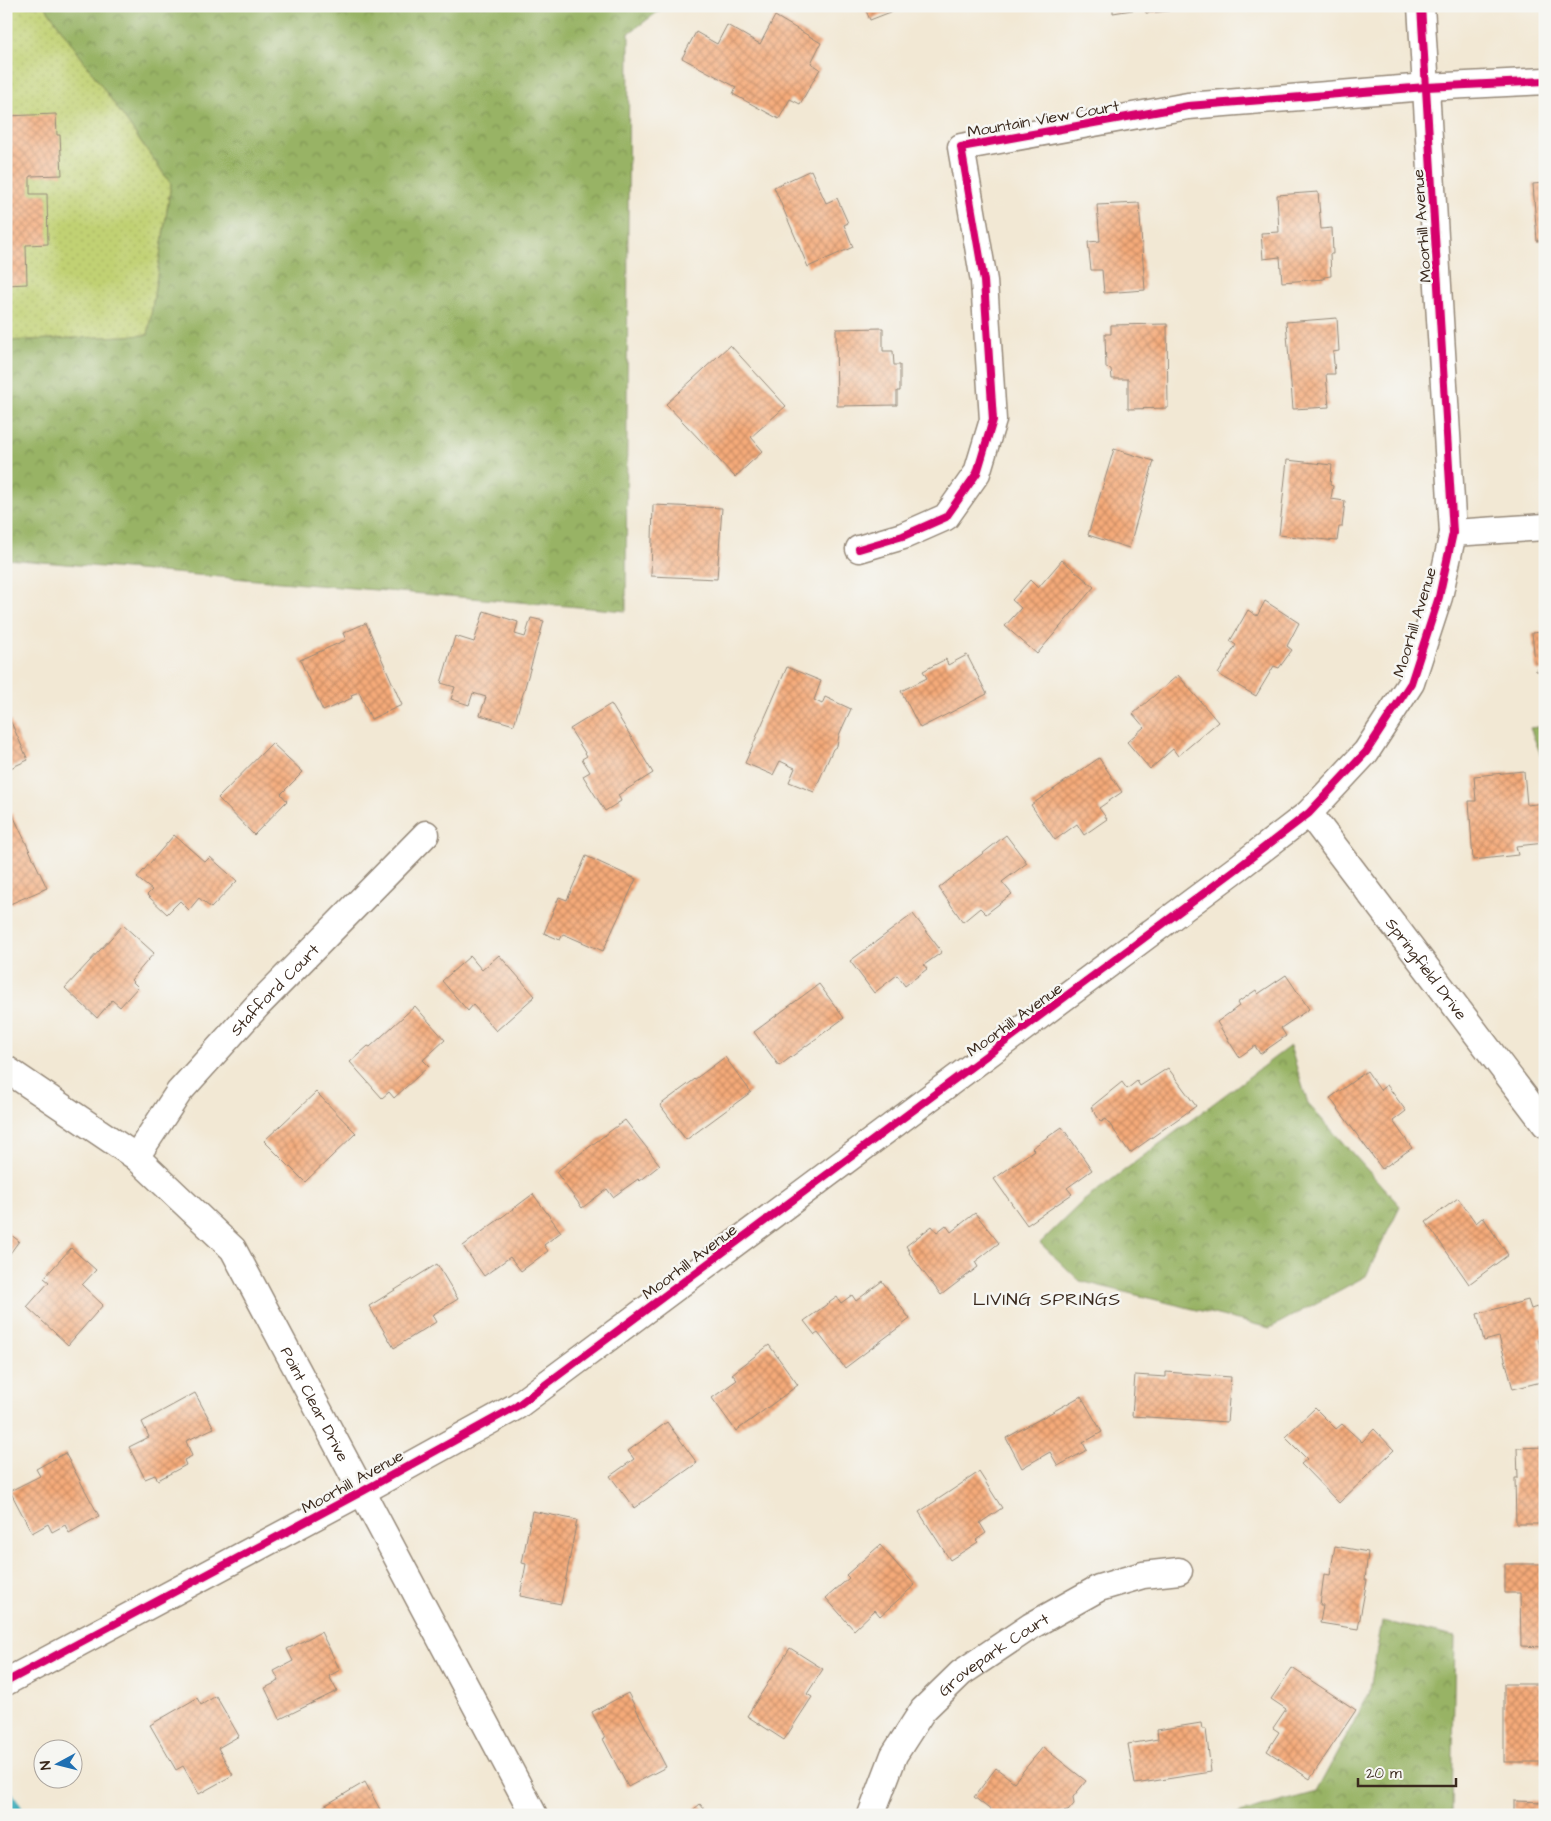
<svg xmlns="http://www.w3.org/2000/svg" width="1551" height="1821" viewBox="0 0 1551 1821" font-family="'Architects Daughter',sans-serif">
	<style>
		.grass { fill: url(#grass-dots); stroke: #7e7e48 }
		.forest { fill: url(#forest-crowns); stroke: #6a6e42 }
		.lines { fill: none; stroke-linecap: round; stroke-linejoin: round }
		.stream { stroke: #3dacba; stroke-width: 10 }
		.building { fill: url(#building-cross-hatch) }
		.minor-casing { stroke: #968979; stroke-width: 29 }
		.minor { stroke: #fff; stroke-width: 26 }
		.cycleway-casing { stroke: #f6f6f2; stroke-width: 11 }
		.cycleway { stroke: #d6006c; stroke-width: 8 }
		.labels { text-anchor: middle; stroke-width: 5; stroke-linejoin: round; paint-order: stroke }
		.street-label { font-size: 16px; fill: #3b2a1e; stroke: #f6f6f2 }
		.neighbourhood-label { font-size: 18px; letter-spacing: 1px; fill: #3b2a1e; stroke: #f6f6f2 }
	</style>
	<defs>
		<pattern id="grass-dots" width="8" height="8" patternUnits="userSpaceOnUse" patternTransform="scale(1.25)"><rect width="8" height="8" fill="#c1d173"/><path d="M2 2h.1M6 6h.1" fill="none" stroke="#a7b463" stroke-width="1.8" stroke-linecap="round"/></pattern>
		<pattern id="forest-crowns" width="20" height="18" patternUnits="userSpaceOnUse" patternTransform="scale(1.25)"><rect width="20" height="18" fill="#98b365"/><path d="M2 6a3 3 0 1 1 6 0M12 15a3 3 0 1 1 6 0" fill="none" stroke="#7d9253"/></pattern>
		<pattern id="building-cross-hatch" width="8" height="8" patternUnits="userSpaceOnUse" patternTransform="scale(1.25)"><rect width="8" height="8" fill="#f5aa79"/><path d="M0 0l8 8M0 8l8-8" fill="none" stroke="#c88b63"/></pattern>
	</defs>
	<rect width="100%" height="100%" fill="#f6f6f2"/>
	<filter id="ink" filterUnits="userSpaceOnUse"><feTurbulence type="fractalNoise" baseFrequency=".02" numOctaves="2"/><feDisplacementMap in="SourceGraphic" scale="10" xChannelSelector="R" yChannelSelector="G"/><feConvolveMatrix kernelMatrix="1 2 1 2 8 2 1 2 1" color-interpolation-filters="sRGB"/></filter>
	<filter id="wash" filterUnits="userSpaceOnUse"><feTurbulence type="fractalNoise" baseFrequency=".0096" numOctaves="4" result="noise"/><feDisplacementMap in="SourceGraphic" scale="20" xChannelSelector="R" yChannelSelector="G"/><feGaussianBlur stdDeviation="1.12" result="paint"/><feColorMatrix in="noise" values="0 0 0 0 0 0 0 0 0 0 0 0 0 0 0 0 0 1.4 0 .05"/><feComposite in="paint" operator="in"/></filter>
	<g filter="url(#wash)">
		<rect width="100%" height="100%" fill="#f2e8d4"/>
		<path class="grass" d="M6,6H45L171,184L148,335L6,341Z"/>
		<g class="forest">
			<path d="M45,6H666L629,33L626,611L6,559V341L148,335L171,184Z"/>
			<path d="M1545,726V765L1530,728Z"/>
			<path d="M1290,1046L1308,1104L1400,1206L1366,1276L1270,1328L1080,1281L1040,1243L1082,1202Z"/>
			<path d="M1382,1621L1455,1637L1452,1815H1233L1316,1792L1369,1694Z"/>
		</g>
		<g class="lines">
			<path class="stream" d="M6,1791L21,1815"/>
		</g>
		<g id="blocks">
			<g class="building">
				<path d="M864,6H906L870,20Z"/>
				<path d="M1113,6H1168L1169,11L1146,13L1145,8L1113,13Z"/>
				<path d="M775,16L821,43L811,63L820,69L800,104L790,99L779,119L733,94L736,87L682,58L696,32L717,44L727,25L760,44Z"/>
				<path d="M56,114L57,135H60L62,175L30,176V194H47L48,244L26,245L27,284L6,285V116Z"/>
				<path d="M811,170L826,203L837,198L848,223L844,225L853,247L808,267L774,187Z"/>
				<path d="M1545,183V240L1537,241L1533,184Z"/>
				<path d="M1318,192L1321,229L1332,228L1333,254H1330L1331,276L1324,277V279L1282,282L1280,257L1263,259L1261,233L1279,232L1277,195Z"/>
				<path d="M1139,203L1145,290L1104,293L1102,270H1091L1088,242L1100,241L1097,205Z"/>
				<path d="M1337,318L1339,351L1333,352L1335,374H1326L1329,407L1293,409L1286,322Z"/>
				<path d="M1167,324L1168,408L1128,409V379H1112L1111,369L1106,368L1105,334H1111V325Z"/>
				<path d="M883,328V351H893L894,365H900V391H897V405L837,406L836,329Z"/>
				<path d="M730,345L786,406L751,437L763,451L735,477L666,404Z"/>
				<path d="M1114,449L1154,461L1129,548L1088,535Z"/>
				<path d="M1287,460L1332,465L1330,485L1333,486L1331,499L1345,501L1342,527H1339L1337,541L1279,535Z"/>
				<path d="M653,505L722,508L717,579L651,576Z"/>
				<path d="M1062,560L1094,587L1037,654L1005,626L1021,608L1012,600L1030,580L1038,588Z"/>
				<path d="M1265,601L1299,623L1287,646L1292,650L1279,668L1274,666L1256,696L1218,674L1236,645L1230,641L1248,610L1257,616Z"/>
				<path d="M484,611L518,622L515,634L525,637L531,618L544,621L514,725L480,715L486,697L473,693L469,705L451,699L455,687L441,683L455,636L474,642Z"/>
				<path d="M366,623L402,705L371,719L359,692L351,695L352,698L323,711L300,660L346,640L343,633Z"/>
				<path d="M1542,625H1545V671H1536L1532,633L1543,632Z"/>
				<path d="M967,655L987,694L920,728L901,691L927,678L923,671L946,659L948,665Z"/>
				<path d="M787,667L821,681L814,700L822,704L825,697L851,709L839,735L837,746L833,749L814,792L789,782L795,768L780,761L773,775L745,763Z"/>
				<path d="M1178,675L1218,722L1178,756L1173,749L1150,769L1127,742L1144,727L1133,714Z"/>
				<path d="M611,704L653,773L618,795L621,801L605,811L583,776L590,772L582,759L587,756L570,729Z"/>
				<path d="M6,711L28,760L6,770Z"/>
				<path d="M272,743L303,772L281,794L287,801L254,835L218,798Z"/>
				<path d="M1099,758L1122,792L1099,808L1107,819L1084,835L1077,824L1055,840L1031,805Z"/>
				<path d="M1524,771L1527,805L1545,803V843L1516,846L1518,855L1473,860L1469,801H1476L1474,776Z"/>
				<path d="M12,813L47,888L10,904L6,895V816Z"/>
				<path d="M174,835L205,862L210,857L237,881L211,908L199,898L189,910L180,901L167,914L147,895L152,890L137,878Z"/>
				<path d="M1006,835L1027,863L1002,882L1012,894L986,914L980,908L963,922L939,888Z"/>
				<path d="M586,856L636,879L603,951L563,934L560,940L544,933L559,897L567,900Z"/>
				<path d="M913,914L942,952L924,965L927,969L905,986L897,975L874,993L850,961Z"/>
				<path d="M123,925L154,953L131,980L138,987L120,1007L112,1000L97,1018L65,988Z"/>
				<path d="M499,955L535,996L496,1031L473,1005L468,1011L442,981L470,956L482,970Z"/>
				<path d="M1286,975L1309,1009L1281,1028L1286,1036L1260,1054L1255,1046L1239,1057L1217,1022L1239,1006L1237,1003L1256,990L1258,994Z"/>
				<path d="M819,984L844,1018L779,1066L754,1032Z"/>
				<path d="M415,1006L445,1040L423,1060L429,1066L394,1098L389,1092L382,1098L350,1062L368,1046L370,1047Z"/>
				<path d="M725,1057L751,1092L686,1140L660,1105Z"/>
				<path d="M1168,1068L1196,1106L1130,1153L1106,1119L1101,1122L1091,1107L1122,1082L1127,1089L1137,1081L1140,1086Z"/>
				<path d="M1367,1071L1380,1090L1387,1085L1406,1111L1393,1121L1412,1148L1382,1169L1330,1098Z"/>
				<path d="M316,1092L356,1133L305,1182L264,1141Z"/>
				<path d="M625,1120L660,1165L640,1181L638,1179L613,1197L607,1189L582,1208L556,1172Z"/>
				<path d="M1062,1127L1092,1170L1067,1188L1072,1194L1027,1225L994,1179L1034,1150L1032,1148Z"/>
				<path d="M533,1194L561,1232L544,1245L548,1251L521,1271L510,1257L484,1276L463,1246Z"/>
				<path d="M1458,1198L1476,1223L1483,1217L1508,1255L1469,1284L1426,1222Z"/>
				<path d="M975,1213L999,1243L975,1262L978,1267L941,1295L909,1253L910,1252L906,1246L932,1226L937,1232L946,1225L951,1232Z"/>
				<path d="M6,1231L19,1241L6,1259Z"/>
				<path d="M71,1248L96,1270L82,1285L103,1305L68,1345L27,1307L49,1282L44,1278Z"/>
				<path d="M437,1264L458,1299L432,1315L436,1322L394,1348L369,1306Z"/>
				<path d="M882,1281L910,1319L845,1368L818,1333L815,1335L804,1321L837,1297L841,1303L852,1295L856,1301Z"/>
				<path d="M1528,1300L1531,1309L1537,1307L1545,1336L1538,1339L1545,1363V1381L1513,1389L1499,1337L1484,1341L1477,1314Z"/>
				<path d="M769,1345L798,1385L736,1431L712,1398L737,1380L732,1374Z"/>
				<path d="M1166,1372L1231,1377L1227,1422L1132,1416L1135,1375L1166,1377Z"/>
				<path d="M195,1393L214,1428L186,1441L192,1456L184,1460L186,1465L158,1480L155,1475L145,1479L129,1447L149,1437L142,1422Z"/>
				<path d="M1081,1396L1102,1432L1083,1443L1087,1450L1058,1466L1050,1452L1022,1468L1006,1438Z"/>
				<path d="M1315,1408L1336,1429L1342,1424L1362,1442L1374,1429L1394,1450L1339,1503L1301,1464L1307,1459L1285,1437Z"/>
				<path d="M667,1422L697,1463L634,1508L610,1476L634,1459L628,1451Z"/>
				<path d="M1545,1447V1524H1516L1515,1478H1518L1517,1448Z"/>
				<path d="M65,1453L99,1516L69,1533L65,1525L52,1532L48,1524L32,1533L10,1491L40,1476L36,1469Z"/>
				<path d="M979,1472L1002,1508L980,1523L986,1533L976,1540L978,1542L950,1560L919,1512Z"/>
				<path d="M532,1511L577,1520L561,1604L520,1596L526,1564L522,1563Z"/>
				<path d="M880,1545L915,1585L880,1616L875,1610L854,1630L826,1598L849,1578L846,1575Z"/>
				<path d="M1335,1546L1368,1552L1365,1580H1367L1358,1629L1320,1623L1323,1605H1320L1324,1574L1330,1575Z"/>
				<path d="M1505,1564H1545V1647L1521,1646L1520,1593H1505Z"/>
				<path d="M321,1632L340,1670L329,1676L337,1691L280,1719L265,1688L279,1681L274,1671L293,1661L287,1649Z"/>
				<path d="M790,1648L823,1669L807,1694L812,1697L784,1740L747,1716Z"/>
				<path d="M1292,1668L1356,1710L1310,1779L1267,1751L1279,1732L1273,1728L1286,1709L1271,1699Z"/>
				<rect x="1504" y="1684" width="41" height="78"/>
				<path d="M628,1693L666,1767L628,1787L603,1739L605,1738L592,1712Z"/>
				<path d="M216,1696L239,1736L218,1748L233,1775L199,1794L183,1766L176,1770L150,1725L197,1698L201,1705Z"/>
				<path d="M1201,1723L1202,1729H1206L1211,1772L1135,1784L1128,1744L1158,1739L1157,1730Z"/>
				<path d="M1043,1747L1086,1781L1073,1797L1074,1804L1068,1811L1062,1812L1059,1815H997L974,1797L996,1768L1014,1782Z"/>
				<path d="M365,1782L383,1815H323L319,1809Z"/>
				<path d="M1514,1801L1545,1802V1815H1514Z"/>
				<path d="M700,1804L709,1815H687Z"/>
			</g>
		</g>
	</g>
	<g filter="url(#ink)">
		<use href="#blocks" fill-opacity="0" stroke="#968979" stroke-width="1"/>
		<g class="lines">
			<defs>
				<g id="minor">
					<path d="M1453,533L1545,527"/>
					<path d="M859,549L903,536L946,517L977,473L993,420L984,281L961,147L1188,106L1426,87L1545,81"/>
					<path id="s1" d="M1309,813L1545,1124"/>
					<path id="s2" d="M6,1069L136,1157L233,1249L534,1815"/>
					<path id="s3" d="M136,1157L179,1092L257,1006L426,834"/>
					<path d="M6,1682L363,1491L517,1406L1239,867L1309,813L1366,752L1411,683L1439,597L1453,533L1421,6"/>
					<path id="s4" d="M871,1815L894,1755L923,1710L961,1673L1031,1626L1099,1588L1143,1575L1179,1571"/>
				</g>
			</defs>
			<use href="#minor" class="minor-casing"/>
			<use href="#minor" class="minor"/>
			<defs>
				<g id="cycleway">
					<path d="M859,549L903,536L946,517L977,473L993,420L984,281L961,147L1188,106L1426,87L1545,81"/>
					<path d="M6,1682L363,1491L517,1406L1239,867L1309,813L1366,752L1411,683L1439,597L1453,533L1421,6"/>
				</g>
			</defs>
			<use href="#cycleway" class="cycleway-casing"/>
			<use href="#cycleway" class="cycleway"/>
		</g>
	</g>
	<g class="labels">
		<g class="street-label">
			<text transform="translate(1043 118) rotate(-10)" y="6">Mountain View Court</text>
			<text transform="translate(1421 226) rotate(-94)" y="6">Moorhill Avenue</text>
			<text transform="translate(1414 622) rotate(-73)" y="6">Moorhill Avenue</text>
			<text dy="6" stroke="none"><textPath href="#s1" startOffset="195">Springfield Drive</textPath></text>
			<text dy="6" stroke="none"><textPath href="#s3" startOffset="218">Stafford Court</textPath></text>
			<text transform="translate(1014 1019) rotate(-36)" y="6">Moorhill Avenue</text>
			<text transform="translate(689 1261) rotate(-37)" y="6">Moorhill Avenue</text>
			<text dy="6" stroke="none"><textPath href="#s2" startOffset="466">Point Clear Drive</textPath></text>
			<text transform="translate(352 1481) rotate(-29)" y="6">Moorhill Avenue</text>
			<text dy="6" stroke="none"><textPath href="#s4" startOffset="208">Grovepark Court</textPath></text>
		</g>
		<g class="neighbourhood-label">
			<text x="1047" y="1305">LIVING SPRINGS</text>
		</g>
	</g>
	<rect width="1551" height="1821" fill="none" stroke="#f6f6f2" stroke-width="25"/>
	<g transform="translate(58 1764) rotate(263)"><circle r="24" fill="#f6f6f2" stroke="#aba49d"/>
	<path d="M0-4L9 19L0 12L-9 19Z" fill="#1f6fb2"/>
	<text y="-8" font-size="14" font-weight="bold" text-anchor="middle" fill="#3b2a1e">N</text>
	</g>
	<path d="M1358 1778v8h98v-8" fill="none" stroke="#3b2a1e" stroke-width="2.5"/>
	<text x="1366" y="1778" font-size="15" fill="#3b2a1e" stroke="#f6f6f2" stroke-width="4" paint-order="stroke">20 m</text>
</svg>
